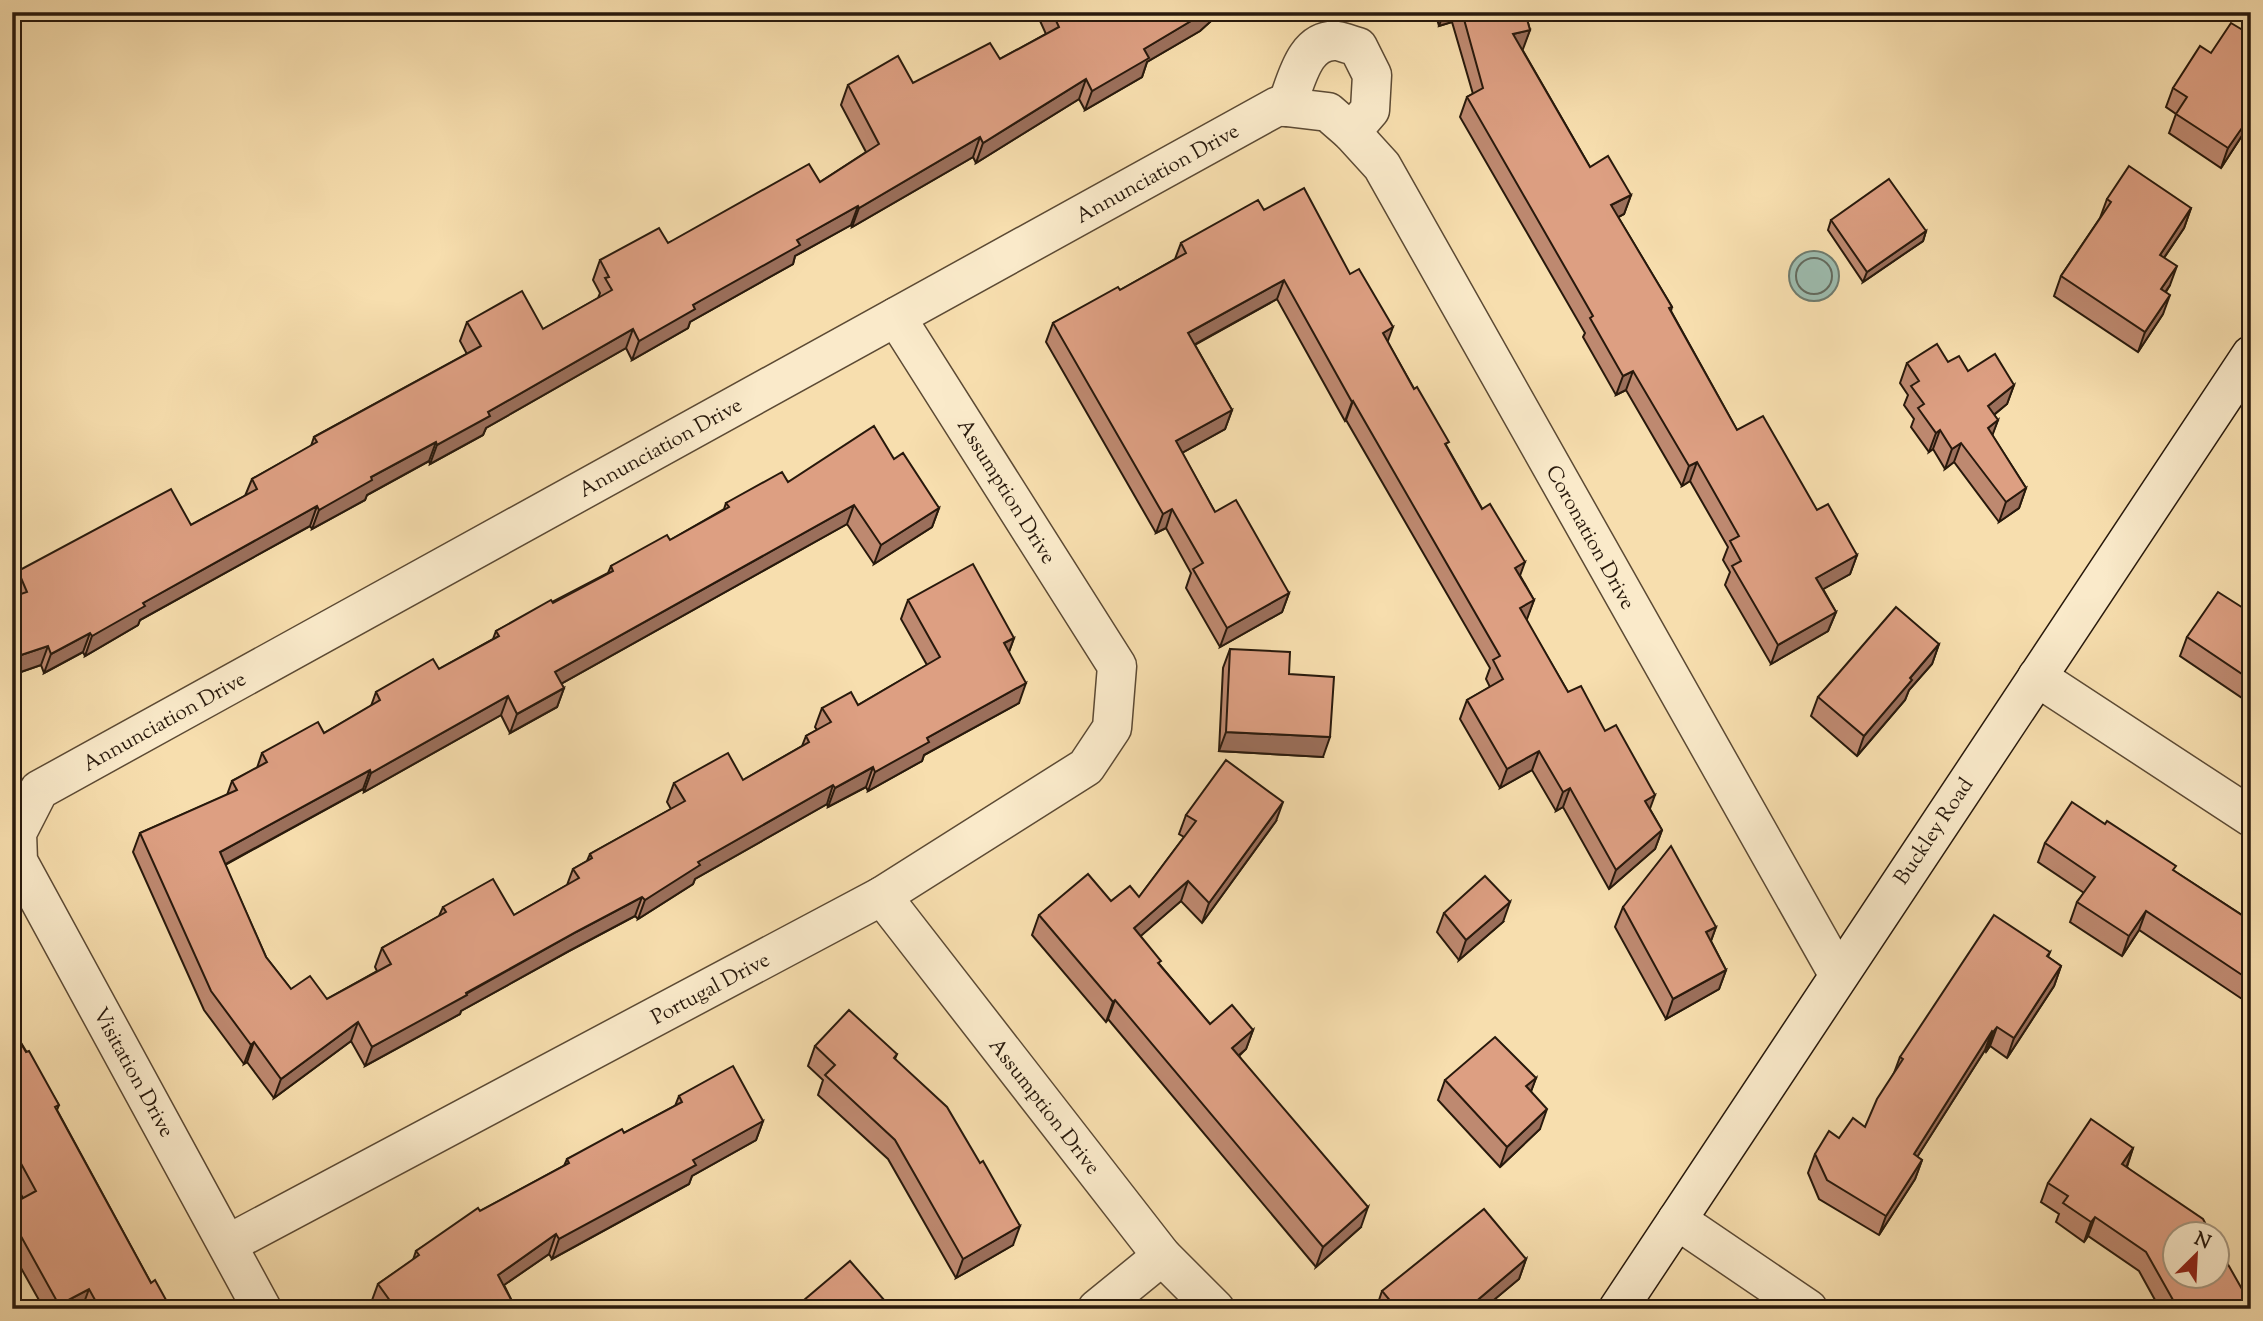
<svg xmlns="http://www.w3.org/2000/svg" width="2263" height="1321" viewBox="0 0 2263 1321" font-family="'Sorts Mill Goudy',serif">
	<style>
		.water { fill: #9dbcaf; stroke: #6e7b6e; stroke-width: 2 }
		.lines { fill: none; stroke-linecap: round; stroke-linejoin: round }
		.shore { stroke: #626a5e; stroke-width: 2 }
		.street-casing { stroke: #5c4a34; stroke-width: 41 }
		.secondary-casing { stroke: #28190c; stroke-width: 41 }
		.street { stroke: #faeaca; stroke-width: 38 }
		.secondary { stroke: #faeaca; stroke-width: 38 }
		.wall { fill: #be8970; stroke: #28190c; stroke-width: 2 }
		.shaded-wall { fill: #9b6f5b; stroke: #28190c; stroke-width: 2 }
		.building { fill: #dd9f82; stroke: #28190c; stroke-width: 2 }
		.labels { text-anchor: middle; stroke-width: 5; stroke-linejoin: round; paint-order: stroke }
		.street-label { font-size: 21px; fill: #28190c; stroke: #faeaca }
	</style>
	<rect width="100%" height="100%" fill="#f7deae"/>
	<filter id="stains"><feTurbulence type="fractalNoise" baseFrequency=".00286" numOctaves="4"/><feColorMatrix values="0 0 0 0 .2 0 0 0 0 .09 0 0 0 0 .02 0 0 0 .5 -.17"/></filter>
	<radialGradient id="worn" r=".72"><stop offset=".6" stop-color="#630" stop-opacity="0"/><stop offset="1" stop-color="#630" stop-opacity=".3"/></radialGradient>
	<circle class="water" cx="1814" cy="276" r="25"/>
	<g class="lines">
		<circle class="shore" cx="1814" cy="276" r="18"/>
		<defs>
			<g id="street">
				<path d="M1286,107C1296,84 1303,38 1337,41C1343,42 1351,45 1358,47L1372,75L1370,110L1351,132"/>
				<path d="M2037,677L2251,817"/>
				<path d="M882,896L1162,1256L1215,1309"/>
				<path d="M1677,1220L1808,1309"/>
				<path d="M228,1244L882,896L1086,767L1112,728L1117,666L896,317"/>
				<path d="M262,1309L18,861L17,833L39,790L1278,106L1328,112L1351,132L1382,166L1838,974"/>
				<path d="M1097,1309L1162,1256"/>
			</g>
			<path id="secondary" d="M1618,1309L2251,355"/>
		</defs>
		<use href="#street" class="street-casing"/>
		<use href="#secondary" class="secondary-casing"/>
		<use href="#street" class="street"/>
		<use href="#secondary" class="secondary"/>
	</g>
	<g class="wall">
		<path d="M1036,12H1221L1200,31L1147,62L1142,77L1085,110L1079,99L976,163L973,157L852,227L851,225L795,256L793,264L690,322L688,328L632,360L626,348L486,428L483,435L430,464L429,461L367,495L365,500L312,529L310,526L140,620L138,625L85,656L83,652L44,673L41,665L12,675V597L14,596L12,594V586L18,571L191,525L245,496L252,479L311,446L314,437L467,354L460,341L467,322L543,329L598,298L600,293L593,280L600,260L668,243L820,182L866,152L841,105L848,85L913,83L1000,59L1046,34Z"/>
		<path d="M1435,12H1525L1530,30L1522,49L1590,167L1631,195L1624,214L1618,217L1672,307L1671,311L1737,430L1817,510L1857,555L1850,574L1823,589L1836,612L1828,631L1771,664L1725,585L1730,572L1723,560L1728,547L1690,481L1682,486L1626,390L1616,395L1583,337L1585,333L1460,117L1467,97L1473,94L1452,22L1439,26Z"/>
		<path d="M2251,35V139L2243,134L2221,168L2169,133L2176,114L2166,107L2173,88L2211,53Z"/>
		<path d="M2107,199L2191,208L2184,228L2164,258L2170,285L2166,292L2163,314L2138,352L2054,296L2061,276L2100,218Z"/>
		<path d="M1264,210L1387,341L1534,600L1526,620L1568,692L1605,731L1662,830L1655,849L1609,889L1563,807L1556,811L1532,770L1500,788L1460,719L1467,700L1490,687L1486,679L1490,668L1346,420L1345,421L1277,299L1195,345L1232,410L1225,429L1182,453L1215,512L1289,593L1282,612L1220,647L1186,588L1191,573L1166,528L1156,533L1046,342L1053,323L1120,290L1175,259L1181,243Z"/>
		<path d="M1831,220L1926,231L1923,241L1863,282L1828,230Z"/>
		<path d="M1948,362L1968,371L2014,385L2007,404L1994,415L1998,420L1992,435L2026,488L2019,508L1999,522L1954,462L1945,469L1933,449L1929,452L1911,427L1914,419L1904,405L1908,395L1900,383L1907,363Z"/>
		<path d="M894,459L939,508L932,527L874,564L847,524L561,684L564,688L557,707L510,733L501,715L364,792L363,789L225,865L266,957L291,989L327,999L377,971L375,967L382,948L439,916L443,907L514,915L567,885L573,869L587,861L590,854L671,809L667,802L674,783L743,780L802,746L806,736L817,730L815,727L822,708L858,705L927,665L901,619L908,600L1014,638L1009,652L1019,703L924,755L922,761L868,791L866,787L828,807L827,804L695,879L693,884L638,919L635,916L569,951L461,1011L460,1014L365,1066L351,1041L274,1098L247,1062L244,1064L204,1010L133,852L140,833L227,795L232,781L257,768L262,753L324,733L371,706L376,692L439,669L493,639L496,631L608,573L611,566L670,540L724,509L726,503L788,482Z"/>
		<path d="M2251,613V704L2180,656L2187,637Z"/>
		<path d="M1939,644L1932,664L1909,690L1905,700L1857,756L1811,716L1818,697Z"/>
		<path d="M1230,649L1289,674L1323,757L1219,751L1223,668Z"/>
		<path d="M1186,815L1276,821L1202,923L1181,901L1140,936L1160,965L1210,1024L1253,1030L1246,1049L1239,1056L1361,1227L1316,1267L1108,1019L1106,1022L1032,935L1039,915L1111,901L1139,897L1184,837L1179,834Z"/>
		<path d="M2045,843L2174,871L2245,917H2251V1005L2139,930L2122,956L2070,922L2077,902L2084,893L2038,862Z"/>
		<path d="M1623,907L1716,927L1711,941L1726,970L1719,989L1666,1019L1615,927Z"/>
		<path d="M1444,913L1503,922L1459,960L1437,932Z"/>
		<path d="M2050,952L2048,957L2061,966L2054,986L2007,1058L1990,1046L1986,1052L1985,1050L1917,1157L1922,1160L1915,1179L1879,1235L1819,1199L1808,1173L1815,1154L1839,1138L1865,1127L1894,1073L1900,1057Z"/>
		<path d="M12,1028L59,1105L57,1110L151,1283L171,1309H44L12,1252V1204L23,1198L12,1179Z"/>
		<path d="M815,1046L897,1054L895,1059L1013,1245L956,1278L888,1159L818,1095L823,1080L808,1066Z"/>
		<path d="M1536,1078L1531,1091L1540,1129L1500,1167L1438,1100L1445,1080Z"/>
		<path d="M679,1096L763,1121L756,1140L692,1176L689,1184L552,1259L549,1254L504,1285L516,1309H375L371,1303L378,1284L413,1260L416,1251L480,1211L564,1166L567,1159L624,1133L675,1106Z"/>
		<path d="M2133,1148L2127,1167L2251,1309H2160L2139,1271L2088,1236L2084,1242L2056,1222L2059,1214L2041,1202L2048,1183Z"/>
		<path d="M1526,1259L1519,1279L1483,1309H1376L1382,1291Z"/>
	</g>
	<g class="shaded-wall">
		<path d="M1206,12H1221L1200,31L1147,62L1142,77L1085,110L1092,91L1144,49Z"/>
		<path d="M1444,12H1456L1452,22L1439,26Z"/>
		<path d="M1530,30L1523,49L1506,54L1513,34Z"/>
		<path d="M1086,79L1079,99L976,163L983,143Z"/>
		<path d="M2250,115L2243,134L2221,168L2228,148Z"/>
		<path d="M980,137L973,157L852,227L859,208Z"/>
		<path d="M1631,195L1624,214L1604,225L1611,205Z"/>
		<path d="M858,206L851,225L795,256L793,264L690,322L688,328L632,360L639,341L693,305L797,240Z"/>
		<path d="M2191,208L2184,228L2153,274L2160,255Z"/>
		<path d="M1926,231L1923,241L1863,282L1867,272Z"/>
		<path d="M2177,266L2170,285L2154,308L2161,289Z"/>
		<path d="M1284,280L1277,299L1181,352L1188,333Z"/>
		<path d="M2170,295L2163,314L2138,352L2145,332Z"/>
		<path d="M1393,327L1386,346L1383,333Z"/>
		<path d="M633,329L626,348L486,428L483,435L430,464L437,445L488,412Z"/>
		<path d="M1633,371L1626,390L1616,395L1623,376Z"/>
		<path d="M2014,385L2007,404L1981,425L1988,406Z"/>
		<path d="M1353,401L1346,420L1345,421L1352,402Z"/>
		<path d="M1232,410L1225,429L1169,460L1176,441Z"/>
		<path d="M1998,420L1991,439L1988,428Z"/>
		<path d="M1940,430L1933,449L1929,452L1936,433Z"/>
		<path d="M436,442L429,461L367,495L365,500L312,529L319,510L371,477Z"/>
		<path d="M1961,443L1954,462L1945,469L1952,449Z"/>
		<path d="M1697,462L1690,481L1682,486L1689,466Z"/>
		<path d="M2026,488L2019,508L1999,522L2006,502Z"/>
		<path d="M854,505L847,524L548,691L555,672Z"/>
		<path d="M317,506L310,526L140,620L138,625L85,656L92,636L143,603Z"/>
		<path d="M939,508L932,527L874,564L881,545Z"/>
		<path d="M1172,509L1166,528L1156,533L1163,514Z"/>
		<path d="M1857,555L1850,574L1809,597L1816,578Z"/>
		<path d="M1525,562L1518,581L1515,568Z"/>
		<path d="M1289,593L1282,612L1220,647L1227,628Z"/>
		<path d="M1534,600L1527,619L1513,627L1520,608Z"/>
		<path d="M1836,612L1828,631L1771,664L1778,645Z"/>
		<path d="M90,633L83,652L44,673L51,654Z"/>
		<path d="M1014,638L1007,657L1004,643Z"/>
		<path d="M1939,644L1932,664L1909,690L1905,700L1857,756L1864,736L1910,678Z"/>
		<path d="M48,646L41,665L12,675V658Z"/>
		<path d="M1026,683L1019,703L924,755L922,761L868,791L875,772L927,738Z"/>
		<path d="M564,688L557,707L510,733L517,714Z"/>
		<path d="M508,696L501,715L364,792L371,773Z"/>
		<path d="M1226,732L1330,737L1323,757L1219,751Z"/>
		<path d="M1539,751L1532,770L1500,788L1507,769Z"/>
		<path d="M873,767L866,787L828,807L835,788Z"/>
		<path d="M370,770L363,789L213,871L220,852Z"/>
		<path d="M833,785L827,804L695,879L693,884L638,919L645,900L698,862Z"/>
		<path d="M1570,788L1563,807L1556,811L1563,792Z"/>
		<path d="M1655,795L1648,814L1645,801Z"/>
		<path d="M1283,802L1276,821L1202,923L1209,903Z"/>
		<path d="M1662,830L1655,849L1609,889L1616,870Z"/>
		<path d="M1188,881L1181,901L1127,948L1134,928Z"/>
		<path d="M642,897L635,916L569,951L461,1011L460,1014L365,1066L372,1047L576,932Z"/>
		<path d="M1510,902L1503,922L1459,960L1466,940Z"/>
		<path d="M2146,911L2139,930L2122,956L2129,936Z"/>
		<path d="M1716,927L1709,946L1706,932Z"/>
		<path d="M2061,966L2054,986L2007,1058L2014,1038Z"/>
		<path d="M1726,970L1719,989L1666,1019L1673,999Z"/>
		<path d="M1115,1000L1108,1019L1106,1022L1113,1002Z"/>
		<path d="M358,1022L351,1041L274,1098L281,1079Z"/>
		<path d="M1997,1027L1990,1046L1986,1052L1993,1032Z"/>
		<path d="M1253,1030L1246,1049L1225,1067L1232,1048Z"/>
		<path d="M1992,1031L1985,1050L1907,1173L1914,1154Z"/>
		<path d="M254,1042L247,1062L244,1064L251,1045Z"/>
		<path d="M1536,1078L1529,1097L1526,1086Z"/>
		<path d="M1547,1109L1540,1129L1500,1167L1507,1147Z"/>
		<path d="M763,1121L756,1140L692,1176L689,1184L552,1259L559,1239L693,1160Z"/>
		<path d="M2133,1148L2126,1168L2122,1164Z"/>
		<path d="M1922,1160L1915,1179L1879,1235L1886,1216Z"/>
		<path d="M1368,1207L1361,1227L1316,1267L1323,1247Z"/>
		<path d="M2095,1217L2088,1236L2084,1242L2091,1222Z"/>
		<path d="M1020,1226L1013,1245L956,1278L963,1259Z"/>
		<path d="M556,1234L549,1254L491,1294L498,1275Z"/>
		<path d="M1526,1259L1519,1279L1483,1309H1467Z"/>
		<path d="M89,1289L82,1308L58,1309L59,1305Z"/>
	</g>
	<g class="building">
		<path d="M1052,12H1206L1144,49L1149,58L1092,91L1086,79L983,143L980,137L859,208L858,206L797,240L800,245L693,305L695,309L639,341L633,329L488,412L490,416L437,445L436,442L371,477L372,480L319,510L317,506L143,603L145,606L92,636L90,633L51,654L48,646L12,658V597L27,592L18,571L171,489L191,525L257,489L252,479L317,442L314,437L481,346L467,322L522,291L543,329L612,290L605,278L609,277L600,260L659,228L668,243L809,164L820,182L879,144L848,85L898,56L913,83L990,43L1000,59L1059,27Z"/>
		<path d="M1462,12H1525L1530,30L1513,34L1590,167L1608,156L1631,195L1611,205L1672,307L1669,308L1737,430L1763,416L1817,510L1828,504L1857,555L1816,578L1836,612L1778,645L1732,566L1741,561L1730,541L1739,536L1697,462L1689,466L1633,371L1623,376L1590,318L1593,316L1467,97L1483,88Z"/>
		<path d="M2231,23L2251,35V74L2249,77L2251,78V115L2228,148L2176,114L2187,97L2173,88L2200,46L2211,53Z"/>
		<path d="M2129,166L2191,208L2160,255L2177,266L2161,289L2170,295L2145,332L2061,276L2111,202L2107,199Z"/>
		<path d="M1889,179L1926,231L1867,272L1831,220Z"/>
		<path d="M1304,188L1350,274L1359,269L1393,327L1383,333L1414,389L1417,387L1449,442L1445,444L1482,509L1490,504L1525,562L1515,568L1534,600L1520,608L1568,692L1581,686L1605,731L1616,725L1655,795L1645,801L1662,830L1616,870L1570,788L1563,792L1539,751L1507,769L1467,700L1503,679L1493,660L1500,656L1353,401L1352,402L1284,280L1188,333L1232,410L1176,441L1215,512L1236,500L1289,593L1227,628L1193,569L1203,563L1172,509L1163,514L1053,323L1118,287L1120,290L1186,253L1181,243L1258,200L1264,210Z"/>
		<path d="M1937,344L1948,362L1959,356L1968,371L1995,354L2014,385L1988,406L1998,420L1988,428L2026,488L2006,502L1961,443L1952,449L1940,430L1936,433L1918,408L1924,404L1911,386L1919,381L1907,363Z"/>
		<path d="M874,426L894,459L903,453L939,508L881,545L854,505L555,672L564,688L517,714L508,696L371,773L370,770L220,852L266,957L291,989L310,976L327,999L391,964L382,948L446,912L443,907L493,879L514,915L579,878L573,869L592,858L590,854L685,801L674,783L728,753L743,780L809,742L806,736L831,722L822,708L851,692L858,705L940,657L908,600L973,564L1014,638L1004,643L1026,683L927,738L929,742L875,772L873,767L835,788L833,785L698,862L700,865L645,900L642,897L576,932L466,993L467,995L372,1047L358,1022L281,1079L254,1042L251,1045L211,991L140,833L237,790L232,781L267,762L262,753L318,722L324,733L380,700L376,692L433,659L439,669L499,636L496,631L551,600L553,603L613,571L611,566L667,535L670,540L729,507L726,503L782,472L788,482Z"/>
		<path d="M2218,592L2251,613V680L2187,637Z"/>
		<path d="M1896,607L1939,644L1910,678L1912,680L1864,736L1818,697Z"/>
		<path d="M1230,649L1290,652L1289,674L1334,677L1330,737L1226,732Z"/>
		<path d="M1226,760L1283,802L1209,903L1188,881L1134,928L1161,961L1158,963L1210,1024L1232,1005L1253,1030L1232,1048L1368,1207L1323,1247L1115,1000L1113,1002L1039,915L1088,874L1111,901L1130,886L1139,897L1196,821L1186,815Z"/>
		<path d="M2072,802L2105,824L2107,821L2176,866L2173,870L2245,917L2247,914L2251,917V981L2146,911L2129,936L2077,902L2095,877L2045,843Z"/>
		<path d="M1671,846L1716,927L1706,932L1726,970L1673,999L1623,907Z"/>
		<path d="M1485,876L1510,902L1466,940L1444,913Z"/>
		<path d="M1994,915L2050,952L2047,956L2061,966L2014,1038L1997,1027L1993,1032L1992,1031L1914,1154L1922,1160L1886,1216L1827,1180L1815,1154L1829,1131L1839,1138L1853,1118L1865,1127L1877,1099L1903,1059L1900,1057Z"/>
		<path d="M849,1010L897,1054L894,1058L947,1107L980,1163L983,1161L1020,1226L963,1259L895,1140L825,1075L835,1065L815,1046Z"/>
		<path d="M12,1028L26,1052L29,1051L59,1105L55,1107L151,1283L155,1280L171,1309H100L89,1289L59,1305L12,1220V1204L36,1191L12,1147Z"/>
		<path d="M1495,1037L1536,1078L1526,1086L1547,1109L1507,1147L1445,1080Z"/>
		<path d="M733,1066L763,1121L693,1160L696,1165L559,1239L556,1234L498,1275L516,1309H396L378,1284L419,1255L416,1251L478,1208L480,1211L569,1163L567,1159L622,1129L624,1133L682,1102L679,1096Z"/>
		<path d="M2091,1119L2133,1148L2122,1164L2203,1219L2211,1234H2175V1276H2217V1245L2251,1305V1309H2175L2177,1307L2146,1252L2095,1217L2091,1222L2063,1203L2068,1196L2048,1183Z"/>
		<path d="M1484,1209L1526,1259L1467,1309H1397L1382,1291Z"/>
		<path d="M850,1261L892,1309H799L797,1306Z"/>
	</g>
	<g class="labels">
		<g class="street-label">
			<text transform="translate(1157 173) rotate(-29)" y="7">Annunciation Drive</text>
			<text transform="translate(660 447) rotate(-29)" y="7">Annunciation Drive</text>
			<text transform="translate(1007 491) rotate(58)" y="7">Assumption Drive</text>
			<text transform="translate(1591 537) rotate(61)" y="7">Coronation Drive</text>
			<text transform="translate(164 721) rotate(-29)" y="7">Annunciation Drive</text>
			<text transform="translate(1933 831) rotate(-56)" y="7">Buckley Road</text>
			<text transform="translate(710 988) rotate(-28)" y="7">Portugal Drive</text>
			<text transform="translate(134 1072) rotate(61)" y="7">Visitation Drive</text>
			<text transform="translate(1045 1106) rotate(52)" y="7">Assumption Drive</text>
		</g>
	</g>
	<rect width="2263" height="1321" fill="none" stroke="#f7deae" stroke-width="42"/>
	<rect x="14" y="14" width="2235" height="1293" fill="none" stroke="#28190c" stroke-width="3.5"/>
	<rect x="21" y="21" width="2221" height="1279" fill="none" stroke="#28190c" stroke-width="2"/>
	<g transform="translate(2196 1255) rotate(24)"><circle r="33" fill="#faeaca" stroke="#a6967e" stroke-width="2"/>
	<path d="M0-5L12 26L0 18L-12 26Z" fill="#8f2418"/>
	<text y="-10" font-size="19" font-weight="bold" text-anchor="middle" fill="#28190c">N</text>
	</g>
	<rect width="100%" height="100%" filter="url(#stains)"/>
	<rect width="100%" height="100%" fill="url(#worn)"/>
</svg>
